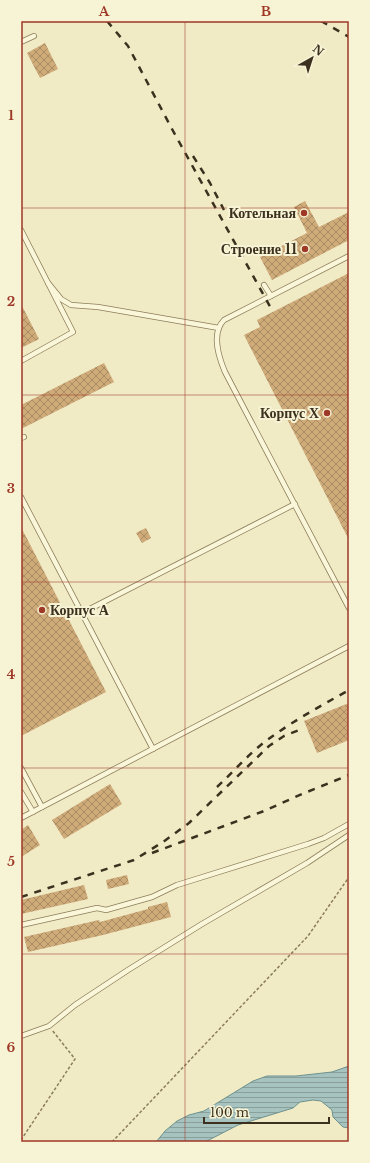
<svg xmlns="http://www.w3.org/2000/svg" width="370" height="1163" font-family="'Libre Baskerville',serif">
  <style>
    .water { fill: url(#water-rules); stroke: #6d928f }
    .building { fill: url(#building-cross-hatch) }
    .lines { fill: none; stroke-linecap: round; stroke-linejoin: round }
    .lane-casing { stroke: #8c7d5a; stroke-width: 6 }
    .path { stroke: #8c7d5a; stroke-width: 1.5; stroke-dasharray: 3 2; stroke-linecap: butt }
    .lane { stroke: #faf6d9; stroke-width: 4.5 }
    .rail { stroke: #3c311f; stroke-width: 2.5; stroke-dasharray: 7 7; stroke-linecap: butt }
    .grid { fill: none; stroke: #9e3928; stroke-width: 1; stroke-opacity: 0.55 }
    .poi-dot { fill: #9e3928; stroke: #f7f3d5; stroke-width: 1.5 }
    .labels { text-anchor: middle; dominant-baseline: central; stroke-width: 4; stroke-linejoin: round; paint-order: stroke }
    .poi-label { font-size: 14px; font-weight: bold; fill: #3c311f; stroke: #f7f3d5; text-anchor: end }
    .neatline { fill: none; stroke: #9e3928; stroke-width: 1.5 }
    .grid-label { font-size: 13px; text-anchor: middle; font-weight: bold; fill: #9e3928 }
  </style>
  <defs>
    <pattern id="water-rules" width="6" height="5" patternUnits="userSpaceOnUse"><rect width="6" height="5" fill="#a7c3bf"/><path d="M0 2.5h6" fill="none" stroke="#899f9b"/></pattern>
    <pattern id="building-cross-hatch" width="8" height="8" patternUnits="userSpaceOnUse"><rect width="8" height="8" fill="#d0ab7a"/><path d="M0 0l8 8M0 8l8-8" fill="none" stroke="#aa8c63"/></pattern>
  </defs>
  <rect width="100%" height="100%" fill="#f0eac5"/>
  <!-- water -->
  <path class="water" d="M 349,1066 L 349,1128 L 343,1127 L 333,1117 L 332,1110 L 321,1101 L 313,1100 L 300,1102 L 293,1108 L 238,1125 L 205,1142 L 156,1142 L 165,1131 L 177,1121 L 189,1115 L 204,1111 L 253,1081 L 267,1076 L 296,1076 L 332,1072 Z"/>
  <!-- building -->
  <g class="building">
    <path d="M 45,43 L 58,69 L 40,78 L 27,53 Z"/>
    <path d="M 305,201 L 319,227 L 349,212 L 349,240 L 272,280 L 260,257 L 307,233 L 294,207 Z"/>
    <path d="M 349,273 L 349,540 L 244,335 L 260,327 L 257,320 Z"/>
    <path d="M 21,304 L 39,339 L 21,348 Z"/>
    <path d="M 104,363 L 114,382 L 21,429 L 21,405 Z"/>
    <path d="M 21,527 L 106,692 L 21,736 Z"/>
    <path d="M 146,528 L 151,538 L 142,543 L 136,533 Z"/>
    <path d="M 349,703 L 349,740 L 317,753 L 304,721 Z"/>
    <path d="M 110,784 L 122,804 L 64,839 L 52,820 Z"/>
    <path d="M 28,825 L 40,845 L 21,857 L 21,830 Z"/>
    <path d="M 127,875 L 129,884 L 108,889 L 106,880 Z"/>
    <path d="M 84,885 L 88,899 L 21,914 L 21,900 Z"/>
    <path d="M 167,902 L 171,917 L 103,935 L 28,952 L 24,937 L 99,920 L 100,922 L 148,909 L 148,907 Z"/>
  </g>
  <g class="lines">
    <!-- lane casing -->
    <g class="lane-casing">
      <g id="lane">
        <path d="M 21,42 L 34,36"/>
        <path d="M 21,230 L 73,332 L 21,361"/>
        <path d="M 349,256 L 224,320 C 211,333 219,358 225,372 L 349,608"/>
        <path d="M 48,283 L 61,299 L 71,305 L 98,307 L 219,328"/>
        <path d="M 264,285 L 271,296"/>
        <path d="M 21,438 L 24,437"/>
        <path d="M 21,497 L 153,749"/>
        <path d="M 82,613 L 295,504"/>
        <path d="M 21,768 L 42,807"/>
        <path d="M 21,792 L 33,812"/>
        <path d="M 21,818 L 349,646"/>
        <path d="M 21,925 L 97,908 L 106,910 L 152,897 L 177,885 L 308,844 L 324,838 L 349,824"/>
        <path d="M 21,1036 L 49,1026 L 75,1005 L 128,970 L 202,924 L 307,863 L 349,835"/>
      </g>
    </g>
    <!-- path -->
    <g class="path">
      <path d="M 21,1140 L 75,1059 L 52,1030"/>
      <path d="M 112,1142 L 308,936 L 349,877"/>
    </g>
    <!-- lane -->
    <use href="#lane" class="lane"/>
    <!-- rail -->
    <g class="rail">
      <path d="M 107,21 L 128,46 L 172,129 L 273,312"/>
      <path d="M 321,21 L 349,37"/>
      <path d="M 193,156 L 210,183 L 224,210"/>
      <path d="M 217,787 C 232,773 246,757 262,744 C 289,723 319,707 349,690"/>
      <path d="M 152,853 L 264,811 L 302,794 L 349,775"/>
      <path d="M 21,897 L 134,860 L 163,842 L 189,823 L 269,746 L 284,736 L 304,728"/>
    </g>
  </g>
  <!-- grid -->
  <path class="grid" d="M 185,21 L 185,1142M 21,208 L 349,208M 21,395 L 349,395M 21,582 L 349,582M 21,768 L 349,768M 21,954 L 349,954"/>
  <!-- markers -->
  <g class="poi-dot">
    <circle cx="304" cy="213" r="4"/>
    <circle cx="305" cy="249" r="4"/>
    <circle cx="327" cy="413" r="4"/>
    <circle cx="42" cy="610" r="4"/>
  </g>
  <g class="labels">
    <!-- poi labels -->
    <g class="poi-label">
      <text x="296" y="213">Котельная</text>
      <text x="297" y="249">Строение 11</text>
      <text x="319" y="413">Корпус Х</text>
      <text x="50" y="610" text-anchor="start">Корпус А</text>
    </g>
  </g>
  <!-- border -->
  <rect width="370" height="1163" fill="none" stroke="#f7f3d5" stroke-width="44"/>
  <!-- north arrow -->
  <g transform="translate(312 58) rotate(39)" stroke="#f7f3d5" stroke-width="3" paint-order="stroke">
  <path d="M0-3L7 15L0 10L-7 15Z" fill="#3c311f"/>
  <text y="-6" font-size="11" font-weight="bold" text-anchor="middle" fill="#3c311f">N</text>
  </g>
  <!-- scale -->
  <path d="M204 1117v6h125v-6" fill="none" stroke="#3c311f" stroke-width="2"/>
  <text x="210" y="1117" font-size="12" fill="#3c311f" stroke="#f7f3d5" stroke-width="3" paint-order="stroke">100 m</text>
  <rect x="22" y="22" width="326" height="1119" class="neatline"/>
  <g class="grid-label">
    <text x="104" y="16">A</text>
    <text x="266" y="16">B</text>
    <text x="11" y="120">1</text>
    <text x="11" y="306">2</text>
    <text x="11" y="493">3</text>
    <text x="11" y="679">4</text>
    <text x="11" y="866">5</text>
    <text x="11" y="1052">6</text>
  </g>
</svg>
